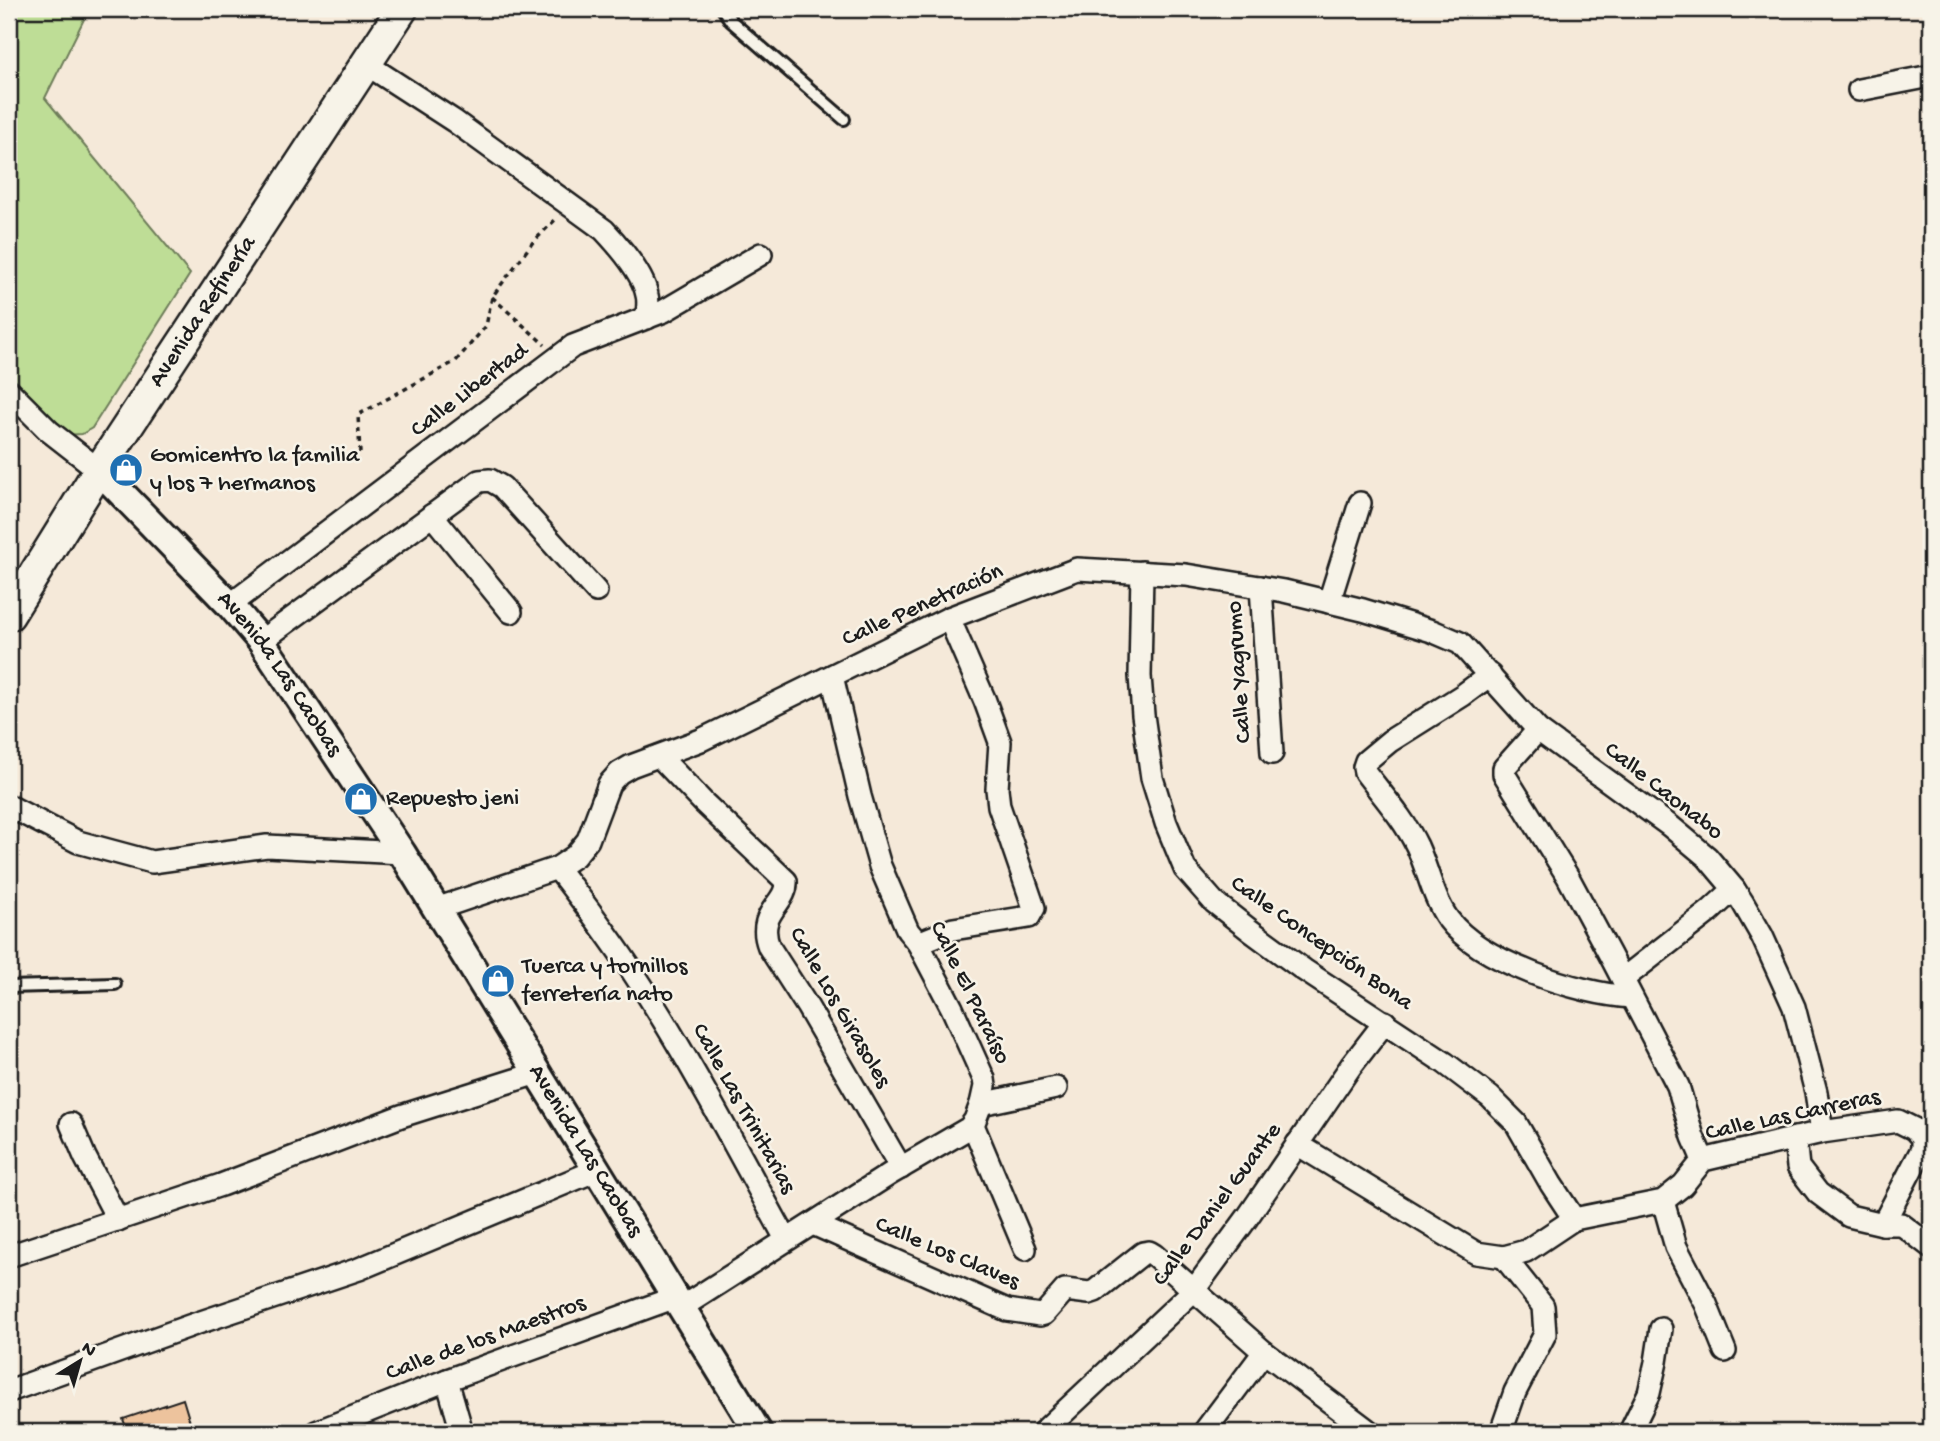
<svg xmlns="http://www.w3.org/2000/svg" width="1940" height="1441" font-family="'Gochi Hand',sans-serif">
  <style>
    .green { fill: #bedd96; stroke: #6d7c59; stroke-width: 2 }
    .building { fill: #edc39d; stroke: #1c1c1c; stroke-width: 2 }
    .lines { fill: none; stroke-linecap: round; stroke-linejoin: round }
    .service-casing { stroke: #1c1c1c; stroke-width: 16 }
    .minor-casing { stroke: #1c1c1c; stroke-width: 26 }
    .tertiary-casing { stroke: #1c1c1c; stroke-width: 32 }
    .secondary-casing { stroke: #1c1c1c; stroke-width: 35 }
    .path { stroke: #1c1c1c; stroke-width: 3.5; stroke-dasharray: 5 5; stroke-linecap: butt }
    .service { stroke: #f7f3e8; stroke-width: 10 }
    .minor { stroke: #f7f3e8; stroke-width: 21 }
    .tertiary { stroke: #f7f3e8; stroke-width: 26 }
    .secondary { stroke: #f7f3e8; stroke-width: 30 }
    .labels { text-anchor: middle; dominant-baseline: central; stroke-width: 5; stroke-linejoin: round; paint-order: stroke }
    .street-label { font-size: 24px; fill: #1c1c1c; stroke: #f7f3e8 }
    .poi-label { font-size: 24px; fill: #1c1c1c; stroke: #f7f3e8; text-anchor: start }
  </style>
  <rect width="100%" height="100%" fill="#f5e9d9"/>
  <filter id="ink" filterUnits="userSpaceOnUse"><feTurbulence type="fractalNoise" baseFrequency=".0143" numOctaves="2"/><feDisplacementMap in="SourceGraphic" scale="14" xChannelSelector="R" yChannelSelector="G"/><feConvolveMatrix kernelMatrix="1 2 1 2 8 2 1 2 1" color-interpolation-filters="sRGB"/></filter>
  <g filter="url(#ink)">
    <!-- green -->
    <path class="green" d="M 9,9 L 89,9 L 45,98 L 190,274 L 92,428 L 82,434 L 64,435 L 9,391 Z"/>
    <!-- building -->
    <path class="building" d="M 183,1399 L 190,1422 L 174,1427 L 175,1429 L 166,1432 L 128,1432 L 123,1419 Z"/>
    <g class="lines">
      <!-- service casing -->
      <g class="service-casing">
        <g id="service">
          <path d="M 723,9 L 731,21 L 844,119"/>
          <path d="M 9,987 L 115,984"/>
        </g>
      </g>
      <!-- minor casing -->
      <g class="minor-casing">
        <g id="minor">
          <path d="M 366,64 L 454,121 L 604,230 C 619,246 643,273 647,295 C 649,302 647,311 647,318"/>
          <path d="M 1859,90 L 1931,76"/>
          <path d="M 9,391 L 49,431 L 99,470"/>
          <path d="M 432,515 L 511,612"/>
          <path d="M 1142,572 L 1140,676 L 1143,715 L 1152,778 L 1166,823 L 1185,869 L 1214,902 L 1251,931 L 1304,970 L 1445,1063 L 1490,1097 L 1516,1123 L 1551,1184 L 1574,1219"/>
          <path d="M 1261,587 L 1272,753"/>
          <path d="M 1329,602 L 1360,503"/>
          <path d="M 230,605 L 573,346 L 664,311 L 761,254"/>
          <path d="M 261,641 L 479,481 L 490,480 L 502,487 L 596,591"/>
          <path d="M 1490,675 L 1463,695 L 1390,741 L 1366,761 L 1364,767 L 1365,772 C 1383,796 1404,819 1417,846 C 1428,870 1433,898 1448,919 C 1480,962 1579,994 1631,997"/>
          <path d="M 1538,730 L 1504,768 L 1504,774 L 1568,877 L 1610,955 L 1678,1086 L 1693,1137 L 1703,1160"/>
          <path d="M 659,756 L 703,802 L 786,881 C 788,904 755,912 769,947 L 807,1006 L 901,1168"/>
          <path d="M 9,806 L 78,842 L 152,862 L 267,846 L 402,853"/>
          <path d="M 557,868 C 585,904 613,941 638,980 C 692,1063 738,1152 786,1239"/>
          <path d="M 436,909 L 557,868 L 575,856 L 588,840 L 609,784 L 619,773 L 631,766 L 701,740 L 949,618 L 1077,569 L 1186,575 L 1284,591 L 1363,610 L 1432,631 L 1460,643 L 1538,730 L 1670,826 L 1707,857 L 1734,889 L 1743,903 L 1762,936 L 1794,1007 L 1816,1092 L 1822,1132"/>
          <path d="M 918,943 L 953,929 L 1029,917 L 1034,908 L 999,806 L 997,789 L 1000,742 L 985,701 L 949,618"/>
          <path d="M 1623,979 L 1710,911 L 1734,889"/>
          <path d="M 981,1104 L 1056,1088"/>
          <path d="M 71,1124 L 85,1157 L 118,1220"/>
          <path d="M 973,1125 L 1025,1249"/>
          <path d="M 1795,1138 L 1798,1167 L 1818,1193 L 1849,1216 L 1883,1224 L 1901,1224 L 1931,1247"/>
          <path d="M 1297,1144 L 1476,1253 L 1504,1257 L 1526,1251 L 1574,1219 L 1663,1201 L 1683,1185 L 1703,1160 L 1822,1132 L 1898,1121 L 1914,1129 L 1922,1138 L 1922,1149 L 1883,1224"/>
          <path d="M 1663,1201 L 1676,1247 L 1706,1304 L 1725,1351"/>
          <path d="M 813,1224 L 1007,1310 L 1040,1315 L 1044,1314 L 1065,1290 L 1089,1293 L 1095,1291 L 1143,1253 L 1149,1252 L 1154,1255 L 1264,1352 L 1370,1432"/>
          <path d="M 9,1256 L 221,1185 L 401,1116 L 537,1073"/>
          <path d="M 682,1307 L 890,1174 L 969,1128 L 975,1120 L 981,1104 L 985,1086 L 984,1079 L 952,1008 L 918,943 L 908,931 L 880,866 L 860,796 L 832,676"/>
          <path d="M 447,1380 L 462,1432"/>
          <path d="M 9,1391 L 195,1324 L 359,1269 L 597,1170"/>
          <path d="M 316,1432 L 447,1380 L 676,1297"/>
          <path d="M 1043,1432 L 1194,1290 L 1247,1218 L 1351,1066 L 1385,1022"/>
          <path d="M 1204,1432 L 1264,1352"/>
          <path d="M 1501,1432 L 1515,1392 L 1545,1334 L 1543,1306 L 1504,1257"/>
          <path d="M 1630,1432 L 1649,1393 L 1656,1362 L 1661,1329"/>
        </g>
      </g>
      <!-- tertiary casing -->
      <g class="tertiary-casing">
        <g id="tertiary">
          <path id="s1" d="M 99,470 L 230,605 L 261,641 L 402,853 L 758,1432"/>
        </g>
      </g>
      <!-- secondary casing -->
      <g class="secondary-casing">
        <g id="secondary">
          <path id="s2" d="M 9,615 L 99,470 L 402,9"/>
        </g>
      </g>
      <!-- path -->
      <g class="path">
        <path d="M 492,297 L 545,345"/>
        <path d="M 360,453 L 358,415 L 456,361 L 486,326 L 492,297 L 533,242 L 556,219"/>
      </g>
      <!-- service -->
      <use href="#service" class="service"/>
      <!-- minor -->
      <use href="#minor" class="minor"/>
      <!-- tertiary -->
      <use href="#tertiary" class="tertiary"/>
      <!-- secondary -->
      <use href="#secondary" class="secondary"/>
    </g>
  </g>
  <!-- icons -->
  <defs>
    <g id="shop-disc" transform="scale(1.75)"><circle r="9.5" fill="#1f6fb2" stroke="#f7f3e8"/><path d="M-5-2.5h2.3a2.7 3.5 0 0 1 5.4 0H5L5.5 6h-11ZM-1.5-2.5h3a1.5 2.3 0 0 0-3 0Z" fill="#fff"/></g>
  </defs>
  <g fill-rule="evenodd">
    <use href="#shop-disc" x="126" y="470"/>
    <use href="#shop-disc" x="361" y="799"/>
    <use href="#shop-disc" x="498" y="981"/>
  </g>
  <g class="labels">
    <!-- street labels -->
    <g class="street-label">
      <text stroke="none"><textPath href="#s2" startOffset="360">Avenida Refinería</textPath></text>
      <text transform="translate(470 391) rotate(-37)">Calle Libertad</text>
      <text transform="translate(923 606) rotate(-24)">Calle Penetración</text>
      <text transform="translate(1240 672) rotate(-94)">Calle Yagrumo</text>
      <text stroke="none"><textPath href="#s1" startOffset="273">Avenida Las Caobas</textPath></text>
      <text transform="translate(1663 792) rotate(38)">Calle Caonabo</text>
      <text transform="translate(1321 944) rotate(35)">Calle Concepción Bona</text>
      <text transform="translate(969 993) rotate(64)">Calle El Paraíso</text>
      <text transform="translate(839 1008) rotate(60)">Calle Los Girasoles</text>
      <text transform="translate(743 1109) rotate(61)">Calle Las Trinitarias</text>
      <text transform="translate(1793 1116) rotate(-12)">Calle Las Carreras</text>
      <text stroke="none"><textPath href="#s1" startOffset="840">Avenida Las Caobas</textPath></text>
      <text transform="translate(1218 1205) rotate(-53)">Calle Daniel Guante</text>
      <text transform="translate(947 1254) rotate(23)">Calle Los Claves</text>
      <text transform="translate(486 1339) rotate(-20)">Calle de los Maestros</text>
    </g>
    <!-- poi labels -->
    <g class="poi-label">
      <text x="150" y="456">Gomicentro la familia<tspan x="150" dy="28">y los 7 hermanos</tspan></text>
      <text x="386" y="799">Repuesto jeni</text>
      <text x="522" y="967">Tuerca y tornillos<tspan x="522" dy="28">ferretería nato</tspan></text>
    </g>
  </g>
  <!-- margin -->
  <rect width="1940" height="1441" fill="none" stroke="#f7f3e8" stroke-width="35"/>
  <rect x="18" y="18" width="1905" height="1406" fill="none" stroke="#1c1c1c" stroke-width="2.5" filter="url(#ink)"/>
  <!-- north arrow -->
  <g transform="translate(80 1361) rotate(37)" stroke="#f7f3e8" stroke-width="5" paint-order="stroke">
  <path d="M0-5L12 26L0 18L-12 26Z" fill="#1c1c1c"/>
  <text y="-10" font-size="19" font-weight="bold" text-anchor="middle" fill="#1c1c1c">N</text>
  </g>
</svg>
